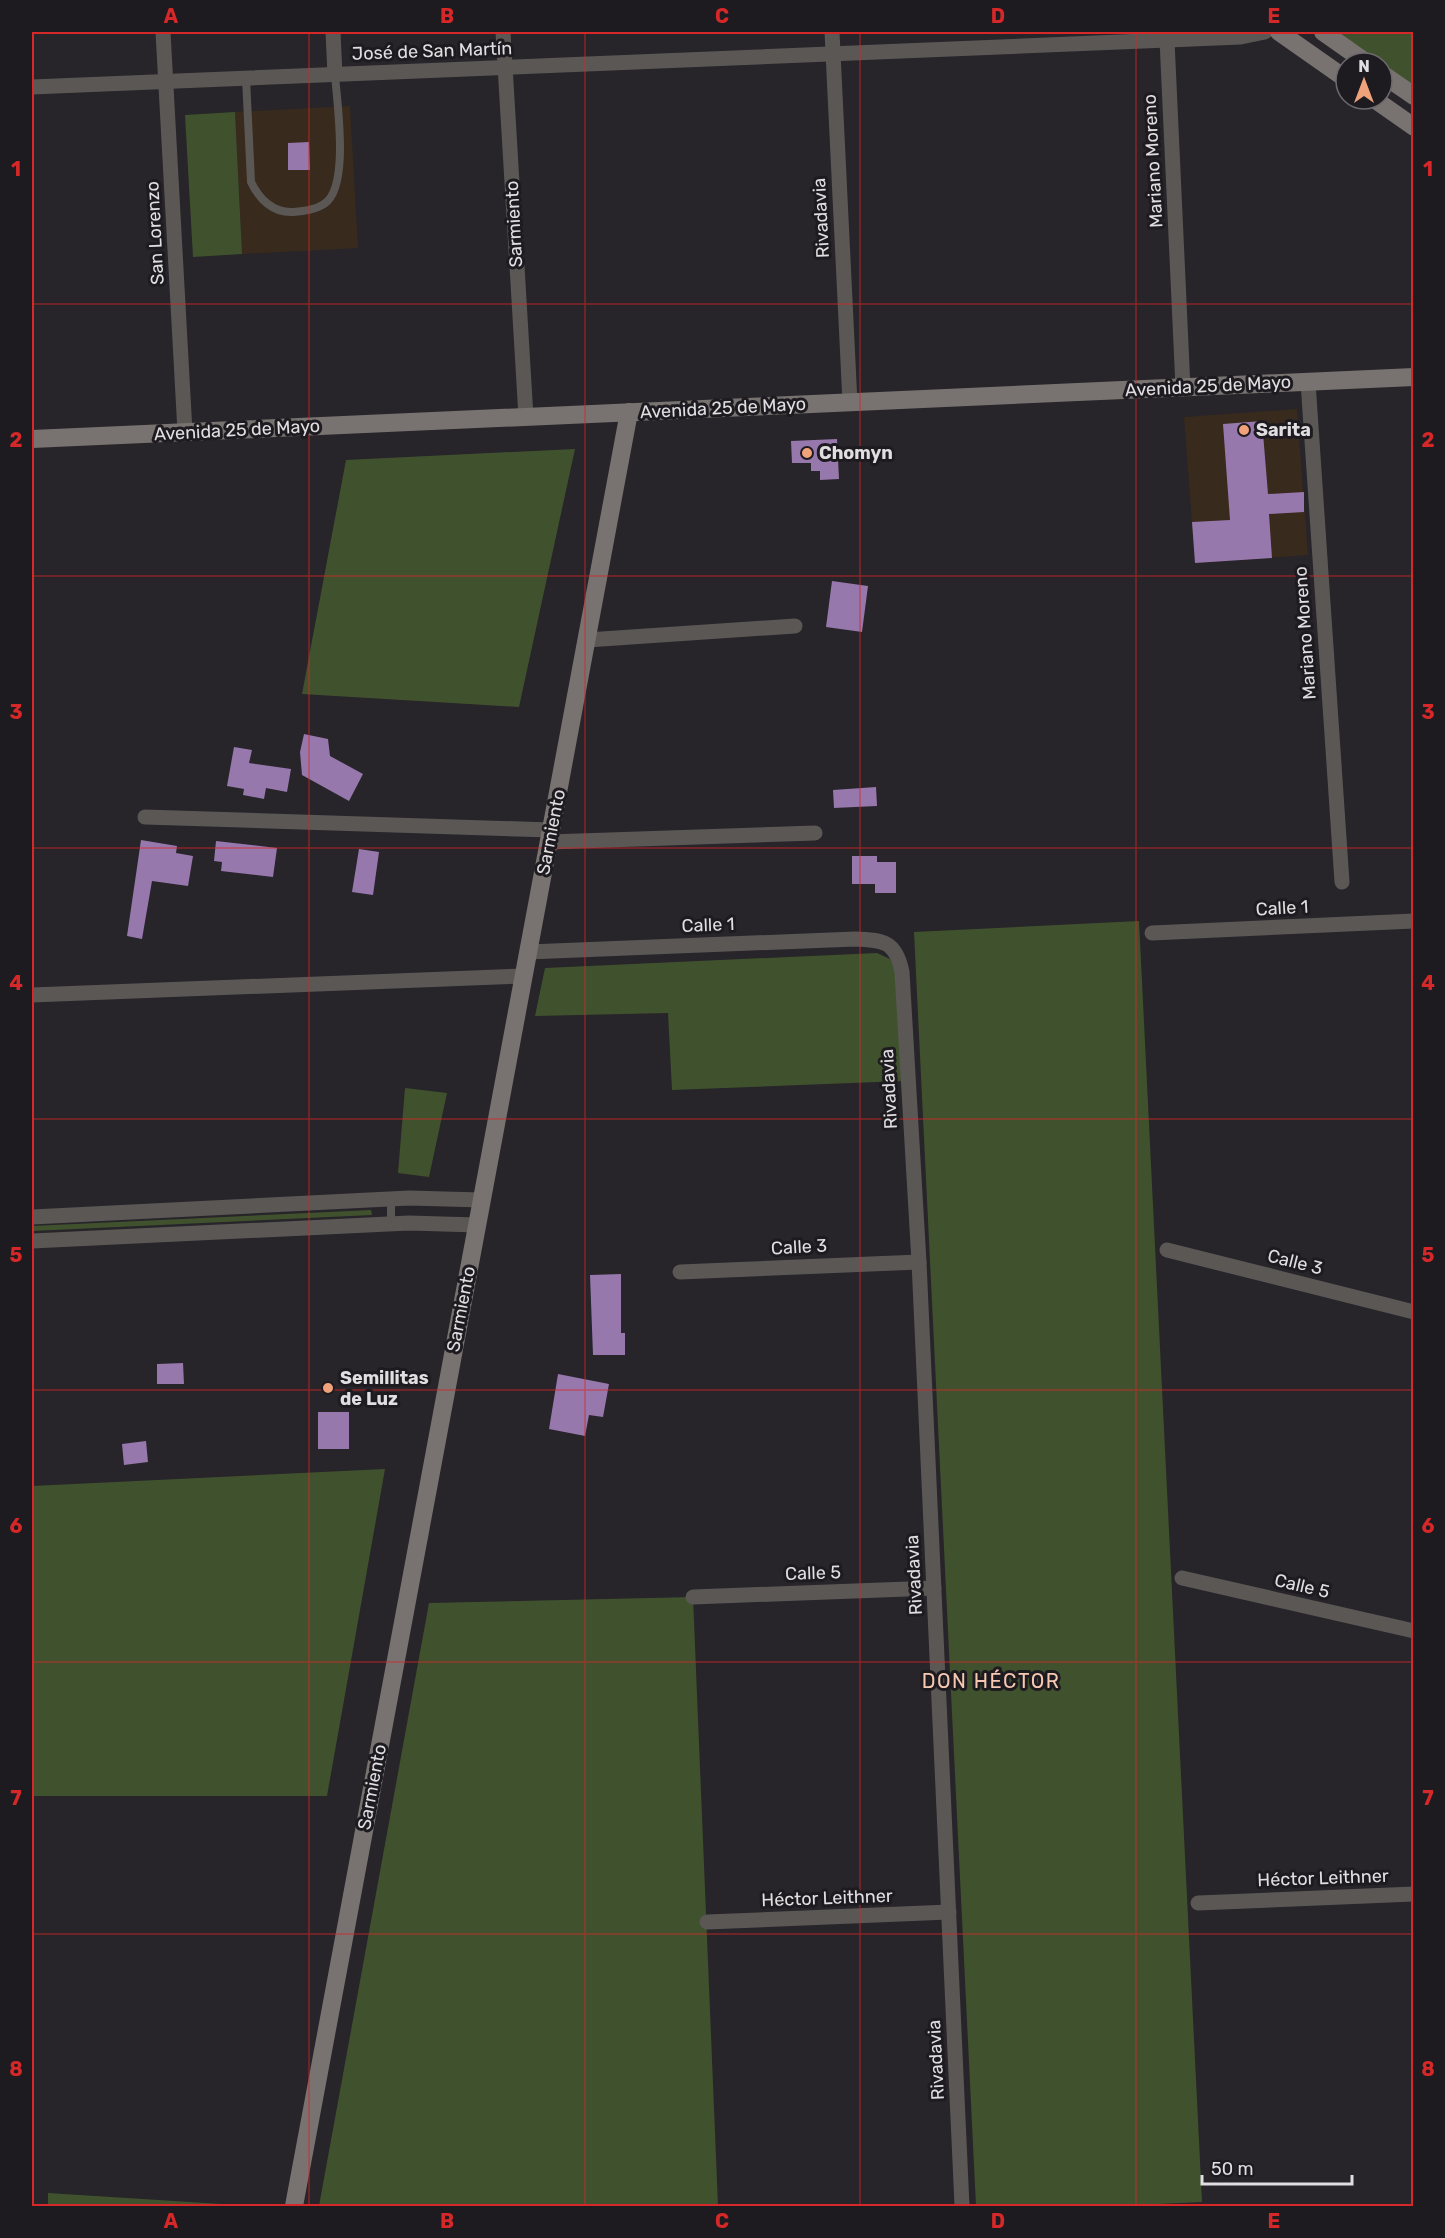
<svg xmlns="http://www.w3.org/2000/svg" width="1445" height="2238" font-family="Rubik,sans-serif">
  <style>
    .industrial { fill: #382a1d }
    .green { fill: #40522d }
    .building { fill: #9778ac }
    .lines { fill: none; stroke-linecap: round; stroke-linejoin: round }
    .lane { stroke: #5a5755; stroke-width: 8 }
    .street { stroke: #5a5755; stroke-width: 15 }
    .secondary { stroke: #787370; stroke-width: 18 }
    .grid { fill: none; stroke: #d62828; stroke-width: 1.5; stroke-opacity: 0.55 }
    .poi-dot { fill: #f0a27a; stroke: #1e1b20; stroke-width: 2 }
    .labels { text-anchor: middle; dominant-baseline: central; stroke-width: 6; stroke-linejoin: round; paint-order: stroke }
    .street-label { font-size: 18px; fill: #e0dee1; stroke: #1e1b20 }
    .poi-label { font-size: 18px; font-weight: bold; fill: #e0dee1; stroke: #1e1b20; text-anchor: start }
    .neighbourhood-label { font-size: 20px; letter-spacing: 1.5px; fill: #f6c8b2; stroke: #1e1b20 }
    .neatline { fill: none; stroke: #d62828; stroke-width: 2 }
    .grid-label { font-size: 20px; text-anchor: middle; font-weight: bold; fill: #d62828 }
  </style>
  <rect width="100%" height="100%" fill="#27242a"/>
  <!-- industrial -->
  <g class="industrial">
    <path d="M 350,106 L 358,248 L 242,254 L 235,112 Z"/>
    <path d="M 1297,409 L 1308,555 L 1195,563 L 1184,417 Z"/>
  </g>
  <!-- green -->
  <g class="green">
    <path d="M 1323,32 L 1413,32 L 1413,96 L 1382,74 L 1382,63 L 1367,63 Z"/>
    <path d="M 235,112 L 242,254 L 193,257 L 185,115 Z"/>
    <path d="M 575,449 L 519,707 L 302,694 L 346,460 Z"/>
    <path d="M 1139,921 L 1202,2202 L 1115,2206 L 976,2206 L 914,932 Z"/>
    <path d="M 877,953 L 890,959 L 898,973 L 903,1081 L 672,1090 L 668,1013 L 535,1016 L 545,968 Z"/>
    <path d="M 405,1088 L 447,1093 L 429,1177 L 398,1173 Z"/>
    <path d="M 371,1210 L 372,1215 L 32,1231 L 32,1226 Z"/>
    <path d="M 385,1469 L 327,1796 L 32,1796 L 32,1486 Z"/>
    <path d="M 693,1597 L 718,2206 L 319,2206 L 429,1603 Z"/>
    <path d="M 48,2193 L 253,2206 L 48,2206 Z"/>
  </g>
  <!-- building -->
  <g class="building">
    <path d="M 309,142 L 310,170 L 288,170 L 288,143 Z"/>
    <path d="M 1262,421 L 1268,494 L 1304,492 L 1304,512 L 1269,514 L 1272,558 L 1195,563 L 1192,522 L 1230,520 L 1223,424 Z"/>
    <path d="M 837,439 L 839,479 L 820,480 L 820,471 L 811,471 L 811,463 L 792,463 L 791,441 Z"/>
    <path d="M 832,581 L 868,586 L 862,632 L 826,627 Z"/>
    <path d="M 304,734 L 328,739 L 330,756 L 363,774 L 349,801 L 302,775 L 300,752 Z"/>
    <path d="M 234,747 L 252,750 L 249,763 L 291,769 L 287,792 L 266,788 L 264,799 L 243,795 L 244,789 L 227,786 Z"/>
    <path d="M 876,787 L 877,806 L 834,808 L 833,790 Z"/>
    <path d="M 141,840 L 177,846 L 176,853 L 193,856 L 188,886 L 152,881 L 142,939 L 127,936 Z"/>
    <path d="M 216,841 L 277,848 L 273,877 L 221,871 L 222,862 L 214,861 Z"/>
    <path d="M 359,849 L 379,852 L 373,895 L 352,892 Z"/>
    <path d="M 852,856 L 877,856 L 877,862 L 896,862 L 896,893 L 875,893 L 875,884 L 852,884 Z"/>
    <path d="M 621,1274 L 621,1333 L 625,1333 L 625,1355 L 593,1355 L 590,1275 Z"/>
    <path d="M 183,1363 L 184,1384 L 157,1384 L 157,1364 Z"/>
    <path d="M 558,1374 L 609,1384 L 603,1417 L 589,1415 L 585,1436 L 549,1429 Z"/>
    <rect x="318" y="1412" width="31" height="37"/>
    <path d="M 146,1441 L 148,1462 L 124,1465 L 122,1444 Z"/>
  </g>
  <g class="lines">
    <!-- lane -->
    <g class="lane">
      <path d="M 246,78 L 251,182 C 259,199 273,213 293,212 C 304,211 315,210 324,204 C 350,188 337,103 335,75"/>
      <path d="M 391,1199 L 391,1224"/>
    </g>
    <!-- street -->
    <g class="street">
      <path d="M 163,32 L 185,432"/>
      <path d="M 333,32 L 335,75"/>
      <path d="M 503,32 L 526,417"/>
      <path d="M 832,32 L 850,403"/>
      <path d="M 1167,40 L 1183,388"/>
      <path d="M 32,87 L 1241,37 L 1265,32"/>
      <path d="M 1308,382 L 1342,882"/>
      <path d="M 587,640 L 795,626"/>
      <path d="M 145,817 L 551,830"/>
      <path d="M 549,842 L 815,833"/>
      <path d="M 1152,933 L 1414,921"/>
      <path d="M 528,952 L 855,939 C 883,940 896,941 902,972 L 919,1262 L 962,2206"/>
      <path d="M 32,995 L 524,976"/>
      <path d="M 32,1217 L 409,1198 L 482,1200"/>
      <path d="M 32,1241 L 409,1223 L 477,1225"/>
      <path d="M 1167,1250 L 1414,1312"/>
      <path d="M 680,1272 L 919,1262"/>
      <path d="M 1182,1578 L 1414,1631"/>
      <path d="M 693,1597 L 934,1588"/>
      <path d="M 1198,1903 L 1414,1894"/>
      <path d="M 707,1922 L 949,1912"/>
    </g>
    <!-- secondary -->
    <g class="secondary">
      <path d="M 1279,32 L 1346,79"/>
      <path d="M 1323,32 L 1367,63"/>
      <path d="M 1382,74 L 1414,96"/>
      <path d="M 1374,99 L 1414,127"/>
      <path d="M 32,439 L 1414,377"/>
      <path d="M 294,2206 L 629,412"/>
    </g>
  </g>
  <!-- grid -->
  <path class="grid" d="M 309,32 L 309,2206M 585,32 L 585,2206M 860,32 L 860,2206M 1136,32 L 1136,2206M 32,304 L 1414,304M 32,576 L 1414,576M 32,848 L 1414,848M 32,1119 L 1414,1119M 32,1390 L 1414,1390M 32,1662 L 1414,1662M 32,1934 L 1414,1934"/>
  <!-- markers -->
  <g class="poi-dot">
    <circle cx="1244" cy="430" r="6"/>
    <circle cx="807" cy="453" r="6"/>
    <circle cx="328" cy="1388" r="6"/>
  </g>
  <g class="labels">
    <!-- street labels -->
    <g class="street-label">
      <text transform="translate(432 51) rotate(-2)">José de San Martín</text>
      <text transform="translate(1153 161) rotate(-93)">Mariano Moreno</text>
      <text transform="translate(821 218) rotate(-93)">Rivadavia</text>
      <text transform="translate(514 224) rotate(-93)">Sarmiento</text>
      <text transform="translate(155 233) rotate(-93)">San Lorenzo</text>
      <text transform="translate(1208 386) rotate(-3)">Avenida 25 de Mayo</text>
      <text transform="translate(723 408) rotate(-3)">Avenida 25 de Mayo</text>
      <text transform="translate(237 430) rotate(-3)">Avenida 25 de Mayo</text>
      <text transform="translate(1305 633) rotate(-94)">Mariano Moreno</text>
      <text transform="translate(551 832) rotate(-79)">Sarmiento</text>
      <text transform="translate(1282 908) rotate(-3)">Calle 1</text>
      <text transform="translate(708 925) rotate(-2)">Calle 1</text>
      <text transform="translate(889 1089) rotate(-93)">Rivadavia</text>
      <text transform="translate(799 1247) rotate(-3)">Calle 3</text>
      <text transform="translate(1295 1262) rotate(14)">Calle 3</text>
      <text transform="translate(461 1309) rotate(-79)">Sarmiento</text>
      <text transform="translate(813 1573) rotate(-2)">Calle 5</text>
      <text transform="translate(914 1575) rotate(-93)">Rivadavia</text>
      <text transform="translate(1302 1586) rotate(13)">Calle 5</text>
      <text transform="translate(372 1787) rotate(-79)">Sarmiento</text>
      <text transform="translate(1323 1878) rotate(-2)">Héctor Leithner</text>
      <text transform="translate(827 1898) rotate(-2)">Héctor Leithner</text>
      <text transform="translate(936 2060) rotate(-93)">Rivadavia</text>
    </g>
    <!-- poi labels -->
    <g class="poi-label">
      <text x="1256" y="430">Sarita</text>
      <text x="819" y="453">Chomyn</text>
      <text x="340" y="1378">Semillitas<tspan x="340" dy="21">de Luz</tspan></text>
    </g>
    <!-- neighbourhood labels -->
    <g class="neighbourhood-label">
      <text x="991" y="1681">DON HÉCTOR</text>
    </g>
  </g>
  <!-- border -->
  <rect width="1445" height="2238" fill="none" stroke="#1e1b20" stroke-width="66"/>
  <!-- north arrow -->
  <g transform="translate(1364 81)"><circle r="28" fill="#1e1b20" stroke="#6c696d" stroke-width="1.5"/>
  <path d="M0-4.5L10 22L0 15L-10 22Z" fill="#f0a27a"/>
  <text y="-9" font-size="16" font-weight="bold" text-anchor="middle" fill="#e0dee1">N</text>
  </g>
  <!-- scale -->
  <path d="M1202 2175v9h150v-9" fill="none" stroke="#e0dee1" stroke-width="3"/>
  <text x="1211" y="2175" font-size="18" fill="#e0dee1" stroke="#1e1b20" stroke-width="4.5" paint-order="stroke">50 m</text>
  <rect x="33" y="33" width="1379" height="2172" class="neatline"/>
  <g class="grid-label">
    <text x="171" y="23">A</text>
    <text x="447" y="23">B</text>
    <text x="722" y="23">C</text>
    <text x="998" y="23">D</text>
    <text x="1274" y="23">E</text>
    <text x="16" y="176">1</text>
    <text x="1428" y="176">1</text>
    <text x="16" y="447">2</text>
    <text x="1428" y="447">2</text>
    <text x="16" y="719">3</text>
    <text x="1428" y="719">3</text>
    <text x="16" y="990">4</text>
    <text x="1428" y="990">4</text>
    <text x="16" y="1262">5</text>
    <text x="1428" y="1262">5</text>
    <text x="16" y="1533">6</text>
    <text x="1428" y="1533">6</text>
    <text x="16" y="1805">7</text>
    <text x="1428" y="1805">7</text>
    <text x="16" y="2076">8</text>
    <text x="1428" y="2076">8</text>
    <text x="171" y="2228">A</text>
    <text x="447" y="2228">B</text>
    <text x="722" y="2228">C</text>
    <text x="998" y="2228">D</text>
    <text x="1274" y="2228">E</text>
  </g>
</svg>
